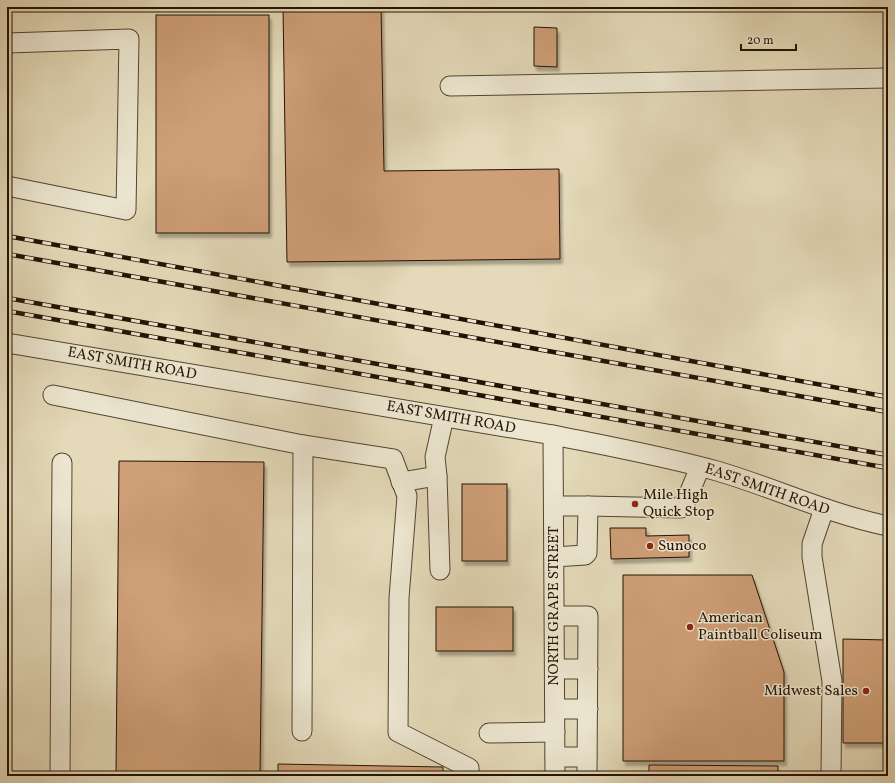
<svg xmlns="http://www.w3.org/2000/svg" width="895" height="783" font-family="Vollkorn,serif">
  <style>
    .building { fill: #cf9f78; stroke: #231202; filter: url(#shadow) }
    .lines { fill: none; stroke-linecap: round; stroke-linejoin: round }
    .minor-casing { stroke: #534430; stroke-width: 21 }
    .minor { stroke: #ede7d2; stroke-width: 19 }
    .rail-casing { stroke: #231202; stroke-width: 4.5 }
    .rail { stroke: #ede7d2; stroke-width: 3; stroke-dasharray: 9; stroke-linecap: butt }
    .poi-dot { fill: #8f2418; stroke: #ede7d2; stroke-width: 1.5 }
    .labels { text-anchor: middle; dominant-baseline: central; stroke-width: 3; stroke-linejoin: round; paint-order: stroke }
    .street-label { font-size: 15px; fill: #231202; stroke: #ede7d2 }
    .poi-label { font-size: 15px; fill: #231202; stroke: #ede7d2; text-anchor: start }
  </style>
  <defs>
    <filter id="shadow"><feDropShadow dx="2.5" dy="4.5" stdDeviation="1" flood-color="#0004"/></filter>
  </defs>
  <rect width="100%" height="100%" fill="#e4dab9"/>
  <filter id="stains"><feTurbulence type="fractalNoise" baseFrequency=".005" numOctaves="4"/><feColorMatrix values="0 0 0 0 .2 0 0 0 0 .09 0 0 0 0 .02 0 0 0 .5 -.17"/></filter>
  <radialGradient id="worn" r=".72"><stop offset=".6" stop-color="#630" stop-opacity="0"/><stop offset="1" stop-color="#630" stop-opacity=".3"/></radialGradient>
  <!-- building -->
  <g class="building">
    <path d="M 283,7 L 381,7 L 384,171 L 559,169 L 560,259 L 287,262 Z"/>
    <rect x="156" y="15" width="113" height="218"/>
    <path d="M 534,27 L 557,28 L 557,67 L 534,66 Z"/>
    <path d="M 119,461 L 264,462 L 260,776 L 116,776 Z"/>
    <rect x="462" y="484" width="45" height="77"/>
    <path d="M 610,528 L 646,528 L 646,536 L 689,535 L 689,557 L 611,559 Z"/>
    <path d="M 623,575 L 752,575 L 784,672 L 784,761 L 623,761 Z"/>
    <rect x="436" y="607" width="77" height="44"/>
    <path d="M 843,639 L 888,640 L 888,743 L 843,743 Z"/>
    <path d="M 278,764 L 443,767 L 443,776 L 278,776 Z"/>
    <path d="M 649,765 L 778,766 L 778,776 L 649,776 Z"/>
  </g>
  <g class="lines">
    <!-- minor casing -->
    <g class="minor-casing">
      <g id="minor">
        <path d="M 7,43 L 129,39 L 126,210 L 7,186"/>
        <path d="M 450,86 L 888,78"/>
        <path d="M 7,343 L 553,435 C 608,446 663,456 717,471 C 775,488 829,514 888,526"/>
        <path d="M 53,395 L 303,445"/>
        <path d="M 553,435 L 555,776"/>
        <path d="M 437,476 L 440,570"/>
        <path d="M 401,482 L 437,476 L 435,457 L 444,417"/>
        <path d="M 554,506 L 588,506 L 587,553 L 585,555 L 554,557"/>
        <path d="M 588,506 L 681,508 L 684,506 L 700,467"/>
        <path d="M 824,509 L 812,544 L 812,557 L 832,681 L 831,776"/>
        <path d="M 555,616 L 588,616 L 587,776"/>
        <path d="M 555,669 L 588,669"/>
        <path d="M 555,709 L 588,709"/>
        <path d="M 302,731 L 303,445 L 393,459 L 407,496 L 399,598 L 398,732 L 469,768 L 469,776"/>
        <path d="M 489,733 L 555,732"/>
        <path d="M 555,757 L 587,757"/>
        <path d="M 60,776 L 62,463"/>
      </g>
    </g>
    <!-- minor -->
    <use href="#minor" class="minor"/>
    <!-- rail casing -->
    <g class="rail-casing">
      <g id="rail">
        <path d="M 7,236 L 888,397"/>
        <path d="M 7,254 L 888,412"/>
        <path d="M 7,298 L 888,455"/>
        <path d="M 7,311 L 888,468"/>
      </g>
    </g>
    <!-- rail -->
    <use href="#rail" class="rail"/>
  </g>
  <!-- markers -->
  <g class="poi-dot">
    <circle cx="635" cy="504" r="4"/>
    <circle cx="650" cy="546" r="4"/>
    <circle cx="690" cy="627" r="4"/>
    <circle cx="866" cy="691" r="4"/>
  </g>
  <g class="labels">
    <!-- street labels -->
    <g class="street-label">
      <text transform="translate(132 364) rotate(10)">EAST SMITH ROAD</text>
      <text transform="translate(451 418) rotate(10)">EAST SMITH ROAD</text>
      <text transform="translate(767 490) rotate(19)">EAST SMITH ROAD</text>
      <text transform="translate(554 606) rotate(-90)">NORTH GRAPE STREET</text>
    </g>
    <!-- poi labels -->
    <g class="poi-label">
      <text x="643" y="495">Mile High<tspan x="643" dy="17">Quick Stop</tspan></text>
      <text x="658" y="546">Sunoco</text>
      <text x="698" y="618">American<tspan x="698" dy="17">Paintball Coliseum</tspan></text>
      <text x="858" y="691" text-anchor="end">Midwest Sales</text>
    </g>
  </g>
  <!-- margin -->
  <rect width="895" height="783" fill="none" stroke="#e4dab9" stroke-width="24"/>
  <rect x="8" y="8" width="879" height="767" fill="none" stroke="#231202" stroke-width="2"/>
  <rect x="12" y="12" width="871" height="759" fill="none" stroke="#231202"/>
  <!-- scale -->
  <path d="M741 44v6h55v-6" fill="none" stroke="#231202" stroke-width="2"/>
  <text x="747" y="44" font-size="12" fill="#231202" stroke="#ede7d2" stroke-width="3" paint-order="stroke">20 m</text>
  <rect width="100%" height="100%" filter="url(#stains)"/>
  <rect width="100%" height="100%" fill="url(#worn)"/>
</svg>
